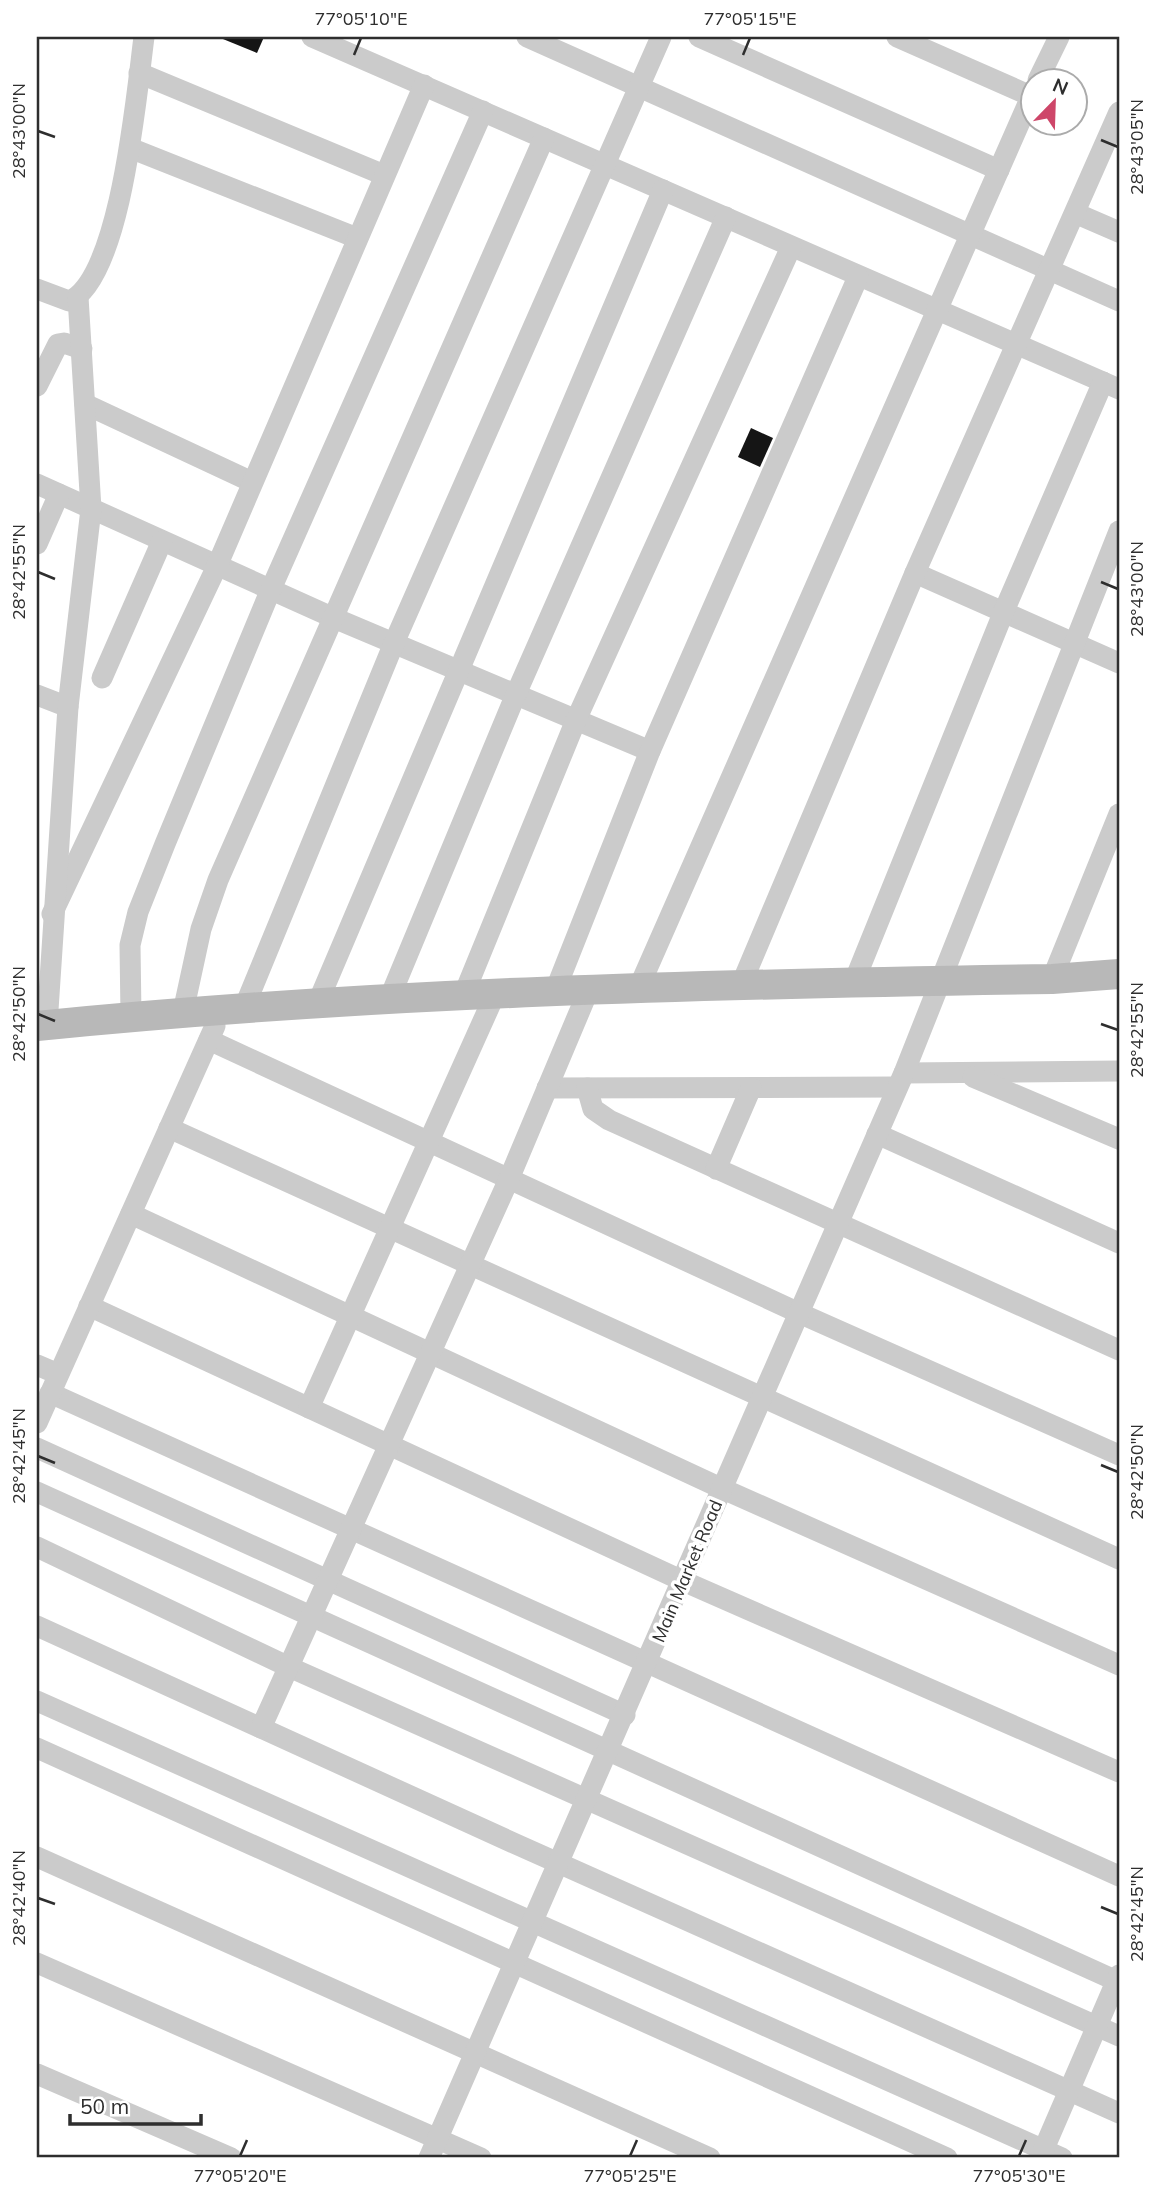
<svg xmlns="http://www.w3.org/2000/svg" width="1156" height="2195" font-family="Mulish,sans-serif">
  <style>
    .building { fill: #151515 }
    .lines { fill: none; stroke-linecap: round; stroke-linejoin: round }
    .street { stroke: #cbcbcb; stroke-width: 21 }
    .secondary { stroke: #b8b8b8; stroke-width: 30 }
    .ticks { fill: none; stroke: #2e2e2e; stroke-width: 2.5 }
    .labels { text-anchor: middle; dominant-baseline: central; stroke-width: 7; stroke-linejoin: round; paint-order: stroke }
    .street-label { font-size: 18px; fill: #2e2e2e; stroke: #fff }
    .neatline { fill: none; stroke: #2e2e2e; stroke-width: 2.5 }
    .ticks-label { font-size: 18px; text-anchor: middle; fill: #2e2e2e }
  </style>
  <rect width="100%" height="100%" fill="#fff"/>
  <!-- building -->
  <g class="building">
    <path d="M 218,37 L 264,37 L 257,53 Z"/>
    <path d="M 751,428 L 773,438 L 760,467 L 738,457 Z"/>
  </g>
  <g class="lines">
    <!-- street -->
    <g class="street">
      <path d="M 312,37 L 1119,389"/>
      <path d="M 527,37 L 1119,301"/>
      <path d="M 699,37 L 999,170"/>
      <path d="M 897,37 L 1031,96"/>
      <path d="M 139,73 L 384,175"/>
      <path d="M 1038,80 L 1059,37"/>
      <path d="M 130,148 L 357,238"/>
      <path d="M 1075,213 L 1119,232"/>
      <path d="M 37,289 L 69,301 C 121,280 137,89 144,37"/>
      <path d="M 37,386 L 58,344 L 64,343 L 82,349"/>
      <path d="M 85,404 L 252,482"/>
      <path d="M 37,484 L 334,618 L 650,751"/>
      <path d="M 37,544 L 59,494"/>
      <path d="M 915,573 L 1119,663"/>
      <path d="M 102,678 L 162,541"/>
      <path d="M 37,695 L 68,707"/>
      <path d="M 52,914 L 217,566 L 424,85"/>
      <path d="M 1052,979 L 1119,814"/>
      <path d="M 854,982 L 1004,611 L 1103,382"/>
      <path d="M 741,985 L 915,573 L 1119,112"/>
      <path d="M 639,987 L 1034,90"/>
      <path d="M 555,991 L 650,751 L 858,277"/>
      <path d="M 464,994 L 576,720 L 791,247"/>
      <path d="M 390,997 L 516,694 L 726,217"/>
      <path d="M 318,1002 L 663,190"/>
      <path d="M 244,1008 L 394,643 L 661,37"/>
      <path d="M 183,1012 L 201,929 L 218,880 L 544,138"/>
      <path d="M 131,1016 L 130,945 L 138,912 L 165,844 L 271,589 L 483,111"/>
      <path d="M 47,1025 L 68,707 L 91,509 L 78,297"/>
      <path d="M 209,1040 L 799,1313 L 1119,1455"/>
      <path d="M 904,1073 L 1119,1071"/>
      <path d="M 973,1077 L 1119,1139"/>
      <path d="M 547,1088 L 897,1087"/>
      <path d="M 587,1088 L 593,1109 L 609,1120 L 1119,1350"/>
      <path d="M 169,1128 L 1119,1559"/>
      <path d="M 877,1134 L 1119,1243"/>
      <path d="M 716,1169 L 751,1088"/>
      <path d="M 131,1214 L 723,1489 L 1119,1665"/>
      <path d="M 89,1306 L 683,1581 L 1119,1772"/>
      <path d="M 37,1365 L 58,1374"/>
      <path d="M 50,1393 L 1119,1876"/>
      <path d="M 309,1408 L 496,992"/>
      <path d="M 37,1423 L 215,1026"/>
      <path d="M 37,1448 L 625,1715"/>
      <path d="M 37,1492 L 1119,1982"/>
      <path d="M 37,1547 L 289,1667 L 1119,2036"/>
      <path d="M 37,1626 L 518,1845 L 1119,2113"/>
      <path d="M 37,1701 L 1062,2158"/>
      <path d="M 261,1728 L 509,1179 L 589,989"/>
      <path d="M 37,1748 L 947,2158"/>
      <path d="M 37,1857 L 710,2158"/>
      <path d="M 37,1963 L 481,2158"/>
      <path d="M 37,2074 L 231,2158"/>
      <path d="M 429,2158 L 904,1073 L 1119,531"/>
      <path d="M 1040,2158 L 1119,1975"/>
    </g>
    <!-- secondary -->
    <path class="secondary" d="M 37,1026 C 374,992 713,984 1052,979 L 1119,974"/>
  </g>
  <!-- ticks -->
  <path class="ticks" d="M 354,55 L 361,38M 743,55 L 750,38M 38,131 L 55,137M 1101,140 L 1118,147M 38,572 L 55,579M 1101,582 L 1118,589M 38,1014 L 55,1021M 1101,1024 L 1118,1030M 38,1456 L 55,1463M 1101,1465 L 1118,1472M 38,1898 L 55,1904M 1101,1907 L 1118,1914M 240,2156 L 247,2140M 630,2156 L 637,2140M 1019,2156 L 1026,2140"/>
  <g class="labels">
    <!-- street labels -->
    <g class="street-label">
      <text transform="translate(687 1571) rotate(-67)">Main Market Road</text>
    </g>
  </g>
  <!-- border -->
  <rect width="1156" height="2195" fill="none" stroke="#ffffff" stroke-width="77"/>
  <!-- north arrow -->
  <g transform="translate(1054 102) rotate(23)"><circle r="33" fill="#ffffff" stroke="#ababab" stroke-width="2"/>
  <path d="M0-5L12 26L0 18L-12 26Z" fill="#ce4669"/>
  <text y="-10" font-size="19" font-weight="bold" text-anchor="middle" fill="#2e2e2e">N</text>
  </g>
  <!-- scale -->
  <path d="M70 2114v10h131v-10" fill="none" stroke="#2e2e2e" stroke-width="3.5"/>
  <text x="80" y="2114" font-size="21" fill="#2e2e2e" stroke="#ffffff" stroke-width="5" paint-order="stroke">50 m</text>
  <rect x="38" y="38" width="1080" height="2118" class="neatline"/>
  <g class="ticks-label">
    <text x="361" y="25">77°05'10"E</text>
    <text x="750" y="25">77°05'15"E</text>
    <text transform="translate(19 131) rotate(-90)" y="6">28°43'00"N</text>
    <text transform="translate(1137 147) rotate(-90)" y="6">28°43'05"N</text>
    <text transform="translate(19 572) rotate(-90)" y="6">28°42'55"N</text>
    <text transform="translate(1137 589) rotate(-90)" y="6">28°43'00"N</text>
    <text transform="translate(19 1014) rotate(-90)" y="6">28°42'50"N</text>
    <text transform="translate(1137 1030) rotate(-90)" y="6">28°42'55"N</text>
    <text transform="translate(19 1456) rotate(-90)" y="6">28°42'45"N</text>
    <text transform="translate(1137 1472) rotate(-90)" y="6">28°42'50"N</text>
    <text transform="translate(19 1898) rotate(-90)" y="6">28°42'40"N</text>
    <text transform="translate(1137 1914) rotate(-90)" y="6">28°42'45"N</text>
    <text x="240" y="2182">77°05'20"E</text>
    <text x="630" y="2182">77°05'25"E</text>
    <text x="1019" y="2182">77°05'30"E</text>
  </g>
</svg>
